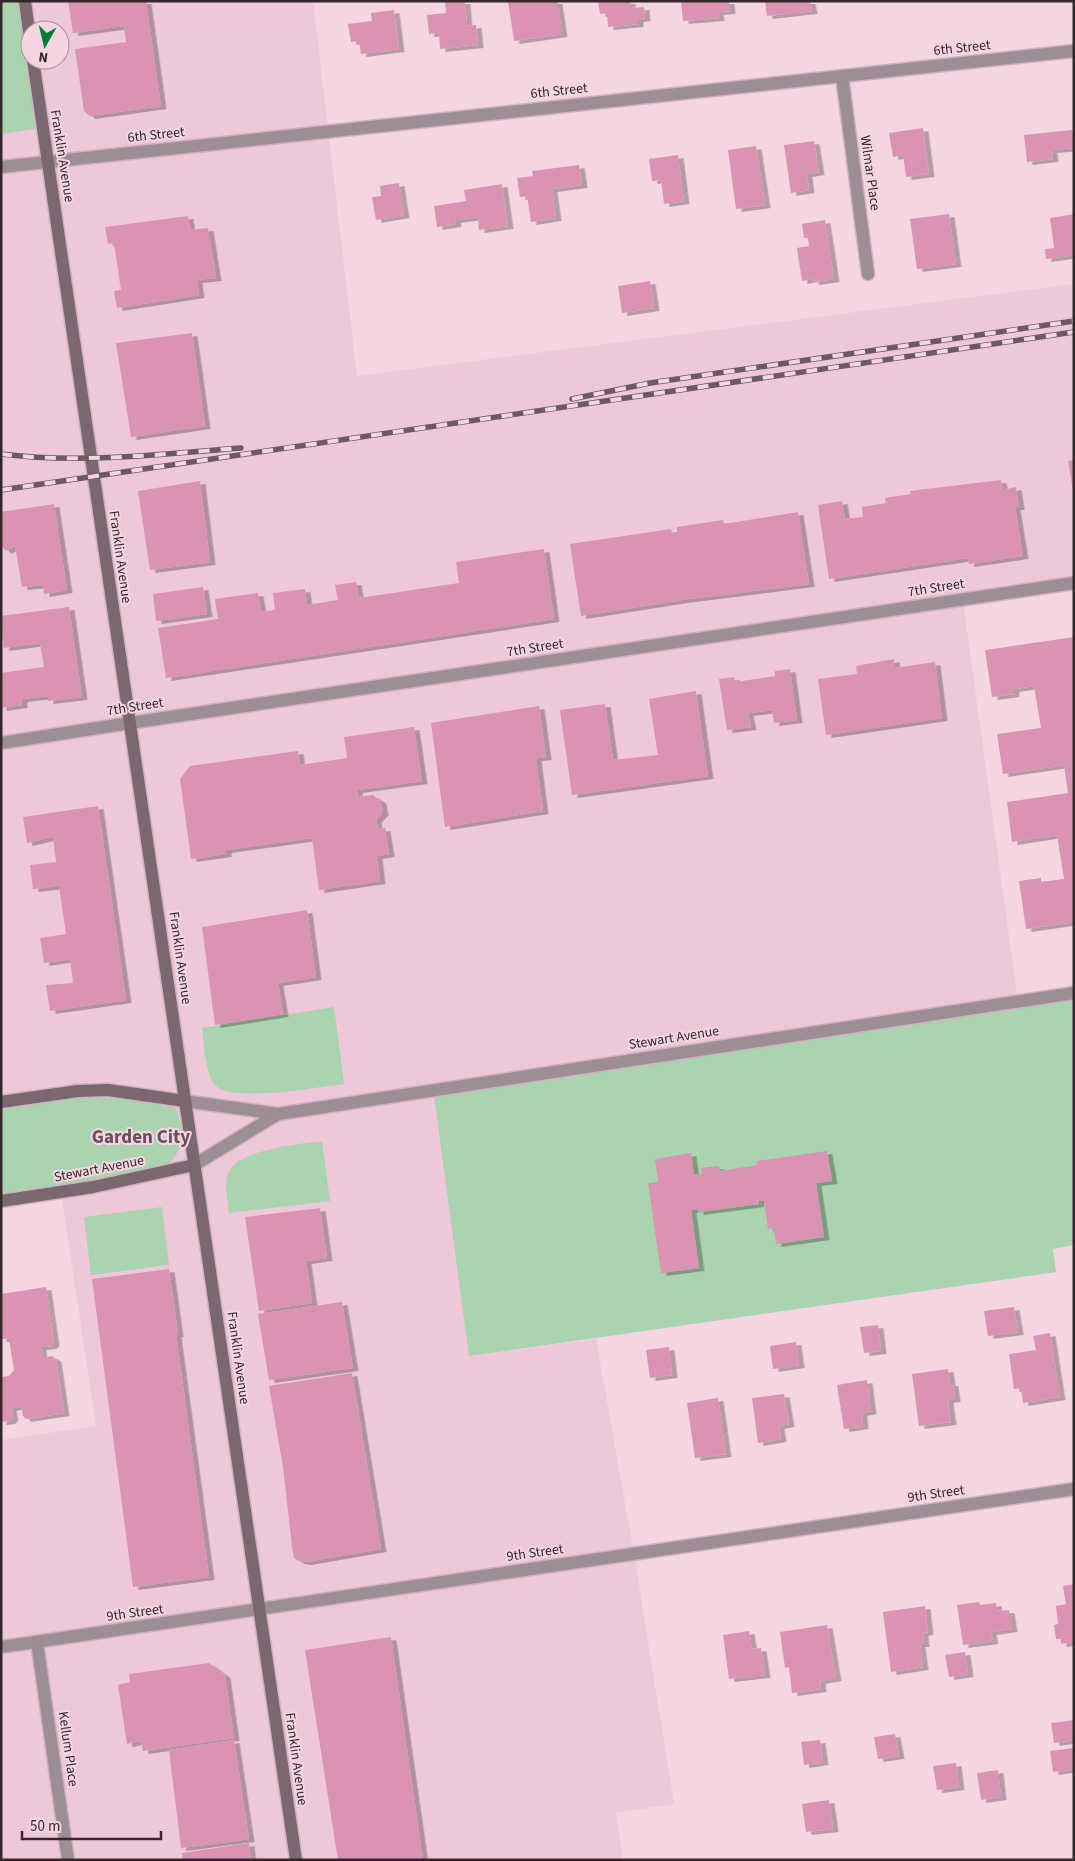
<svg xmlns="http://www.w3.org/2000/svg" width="1075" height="1861" font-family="'Source Sans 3',sans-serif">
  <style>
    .built { fill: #eec7d8; fill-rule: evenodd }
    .green { fill: #aad3af }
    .building { fill: #db93b4; filter: url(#shadow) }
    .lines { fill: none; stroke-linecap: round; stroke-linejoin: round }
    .minor-casing { stroke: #cfb2bf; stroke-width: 15 }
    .tertiary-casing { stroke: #cfb2bf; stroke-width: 15 }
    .secondary-casing { stroke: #cfb2bf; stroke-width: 15 }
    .minor { stroke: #9c8e94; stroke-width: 12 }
    .tertiary { stroke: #9c8e94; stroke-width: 12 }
    .secondary { stroke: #7b6770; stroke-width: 12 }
    .rail-casing { stroke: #6c5a62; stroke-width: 5.5 }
    .rail { stroke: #f6d5e3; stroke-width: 4; stroke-dasharray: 11; stroke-linecap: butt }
    .labels { text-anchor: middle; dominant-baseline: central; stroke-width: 4; stroke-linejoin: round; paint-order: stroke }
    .street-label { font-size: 14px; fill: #34282d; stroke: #f6d5e3 }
    .district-label { font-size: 19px; font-weight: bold; fill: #6a4e5b; stroke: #f6d5e3 }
  </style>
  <defs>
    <filter id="shadow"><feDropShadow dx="5.5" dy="3" stdDeviation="0" flood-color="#0004"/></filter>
  </defs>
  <rect width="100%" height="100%" fill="#f6d5e3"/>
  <!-- built -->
  <path class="built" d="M 1,1 L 313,1 L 357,376 L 1074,284 L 1074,584 L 963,601 L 1018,1002 L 469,1356 L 596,1339 L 634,1554 L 674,1804 L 616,1813 L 623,1860 L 1,1860 L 1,1440 L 96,1426 L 61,1192 L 181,1144 L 182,1123 L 175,1106 L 1,1102 ZM 30,30 L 60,30 L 60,60 L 30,60 Z"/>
  <!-- green -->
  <g class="green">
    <path d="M 1,1 L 24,1 L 30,40 L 30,60 L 43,128 L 1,134 Z"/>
    <path d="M 1074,993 L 1074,1245 L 1053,1249 L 1056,1272 L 469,1356 L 433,1088 Z"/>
    <path d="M 334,1007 L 344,1084 C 318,1087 237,1102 217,1087 C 205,1077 204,1043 202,1028 Z"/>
    <path d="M 127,1089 L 175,1106 C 186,1136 185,1150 161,1172 L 1,1201 L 1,1102 Z"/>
    <path d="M 322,1141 L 330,1201 L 229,1213 C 228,1200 223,1183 229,1171 C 241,1149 300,1144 322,1141 Z"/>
    <path d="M 162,1207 L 169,1265 L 91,1275 L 84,1217 Z"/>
  </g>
  <!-- building -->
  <g class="building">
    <path d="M 68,1 L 146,1 L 161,106 L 90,116 L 84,111 L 75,49 L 126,42 L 124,26 L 73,33 Z"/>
    <path d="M 445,1 L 465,1 L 467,26 L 476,25 L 478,45 L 440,49 L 439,33 L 429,34 L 427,15 L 446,13 Z"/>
    <path d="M 508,1 L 557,1 L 562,34 L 514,41 Z"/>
    <path d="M 598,1 L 630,1 L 631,8 L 644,7 L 645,18 L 638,19 L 638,24 L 608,27 L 607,13 L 600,14 Z"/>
    <path d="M 681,1 L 729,1 L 730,11 L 718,12 L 719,18 L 683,21 Z"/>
    <path d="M 765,1 L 810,1 L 812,11 L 767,16 Z"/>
    <path d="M 394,10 L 399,49 L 361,54 L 359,41 L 351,42 L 348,24 L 372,21 L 371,13 Z"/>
    <path d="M 923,128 L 929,174 L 906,177 L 903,155 L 893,157 L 889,133 Z"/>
    <path d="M 1072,130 L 1074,148 L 1052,150 L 1053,159 L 1027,162 L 1024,135 Z"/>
    <path d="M 814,141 L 819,172 L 807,174 L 809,190 L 791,193 L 784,145 Z"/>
    <path d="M 756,146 L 765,205 L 736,209 L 728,150 Z"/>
    <path d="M 678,155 L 684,201 L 664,204 L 661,180 L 652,181 L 649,159 Z"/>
    <path d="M 579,165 L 582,185 L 552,189 L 556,218 L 531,222 L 527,196 L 520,197 L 517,178 L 533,176 L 532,171 Z"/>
    <path d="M 399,183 L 404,215 L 376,220 L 372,197 L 381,196 L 380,186 Z"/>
    <path d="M 502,184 L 508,226 L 479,230 L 478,217 L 455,220 L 456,224 L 437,227 L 434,206 L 466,201 L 464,190 Z"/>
    <path d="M 949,214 L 956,264 L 917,269 L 910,219 Z"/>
    <path d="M 1074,214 L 1074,255 L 1046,259 L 1045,249 L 1054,248 L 1050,218 Z"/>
    <path d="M 188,216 L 190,230 L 208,228 L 216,278 L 197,280 L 199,295 L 117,308 L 114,291 L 121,290 L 114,243 L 108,244 L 105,227 Z"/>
    <path d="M 825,220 L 834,279 L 814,282 L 813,279 L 802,281 L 797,248 L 809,246 L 808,238 L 804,238 L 802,224 Z"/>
    <path d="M 650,281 L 654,308 L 622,313 L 618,286 Z"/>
    <path d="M 192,333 L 205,426 L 131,437 L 116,343 Z"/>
    <path d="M 1074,460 L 1074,490 L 1073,490 L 1068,461 Z"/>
    <path d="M 1001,480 L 1003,490 L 1016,487 L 1019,507 L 1015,507 L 1023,556 L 969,564 L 968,558 L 829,579 L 818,505 L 842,501 L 845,519 L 863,517 L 862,507 L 886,503 L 885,498 L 911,494 L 910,491 Z"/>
    <path d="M 200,481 L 210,562 L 150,570 L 138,491 Z"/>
    <path d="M 54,504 L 67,590 L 44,594 L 43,585 L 22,587 L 15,546 L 6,551 L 1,545 L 1,512 Z"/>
    <path d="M 798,512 L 809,584 L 682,600 L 581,616 L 570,544 L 671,529 L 672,533 L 677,532 L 677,527 L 723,520 L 724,524 Z"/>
    <path d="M 544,549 L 554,619 L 166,678 L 158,628 L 218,619 L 215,599 L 258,593 L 261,612 L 275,610 L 273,593 L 305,589 L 307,605 L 338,600 L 335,585 L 356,582 L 359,598 L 459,583 L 456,562 Z"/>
    <path d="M 203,587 L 207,614 L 156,621 L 153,594 Z"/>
    <path d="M 69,607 L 82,697 L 48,701 L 48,696 L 22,699 L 22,705 L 1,708 L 1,673 L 44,667 L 40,643 L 4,648 L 1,616 Z"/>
    <path d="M 1074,637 L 1074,922 L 1026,929 L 1019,881 L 1041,878 L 1041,882 L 1064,879 L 1057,835 L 1012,842 L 1007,802 L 1068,793 L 1064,765 L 1003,774 L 997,734 L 1041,728 L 1034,686 L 1014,689 L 1014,694 L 992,697 L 985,650 Z"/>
    <path d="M 894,659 L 895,668 L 935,662 L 942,718 L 826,735 L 818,679 L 857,674 L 856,666 Z"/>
    <path d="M 790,669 L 797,720 L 774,723 L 772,710 L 748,713 L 751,727 L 727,730 L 719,679 L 734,677 L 735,682 L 775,676 L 775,671 Z"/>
    <path d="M 696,691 L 708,776 L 572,795 L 560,710 L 605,704 L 613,760 L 658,755 L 649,699 Z"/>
    <path d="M 539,706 L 546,757 L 536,758 L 543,811 L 445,827 L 431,723 Z"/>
    <path d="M 414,727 L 422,781 L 357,790 L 358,797 L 373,795 L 381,801 L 383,812 L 376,820 L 378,829 L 385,828 L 389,854 L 377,856 L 380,881 L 319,890 L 312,838 L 226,850 L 226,854 L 191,859 L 180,779 L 190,766 L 298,751 L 300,765 L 347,758 L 344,737 Z"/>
    <path d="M 98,806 L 126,1000 L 50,1011 L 46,985 L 73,983 L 70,959 L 44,963 L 40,938 L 66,934 L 59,886 L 33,889 L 30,865 L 56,862 L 53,837 L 27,843 L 23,817 Z"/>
    <path d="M 307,910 L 316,977 L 278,983 L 283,1014 L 215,1025 L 202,927 Z"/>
    <path d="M 827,1151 L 832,1181 L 816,1183 L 824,1237 L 776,1244 L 774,1228 L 768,1229 L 764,1201 L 759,1201 L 759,1204 L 698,1212 L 698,1209 L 691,1210 L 699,1268 L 661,1273 L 648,1183 L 658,1182 L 655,1159 L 691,1153 L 694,1175 L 702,1174 L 701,1168 L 719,1166 L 720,1171 L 757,1165 L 757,1161 Z"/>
    <path d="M 320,1208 L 327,1258 L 306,1261 L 312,1303 L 259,1311 L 245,1217 Z"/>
    <path d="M 169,1269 L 178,1334 L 176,1334 L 209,1577 L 133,1587 L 92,1279 Z"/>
    <path d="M 46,1287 L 54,1343 L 51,1346 L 41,1347 L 42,1358 L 52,1356 L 56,1359 L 64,1413 L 26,1419 L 23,1416 L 21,1406 L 11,1408 L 13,1417 L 10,1421 L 1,1422 L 1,1377 L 9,1376 L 14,1370 L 9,1339 L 1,1339 L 1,1294 Z"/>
    <path d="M 342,1302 L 353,1368 L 269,1380 L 258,1314 Z"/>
    <path d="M 1014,1307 L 1018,1332 L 988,1336 L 984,1311 Z"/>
    <path d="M 878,1325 L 881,1351 L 864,1353 L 860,1327 Z"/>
    <path d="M 1050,1333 L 1060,1397 L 1023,1403 L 1021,1388 L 1014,1389 L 1009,1354 L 1036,1350 L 1033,1336 Z"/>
    <path d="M 796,1342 L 799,1365 L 773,1369 L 770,1346 Z"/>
    <path d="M 669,1347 L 672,1375 L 650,1378 L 646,1350 Z"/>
    <path d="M 948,1369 L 950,1383 L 953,1383 L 955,1399 L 948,1400 L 951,1422 L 919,1426 L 912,1374 Z"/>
    <path d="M 352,1373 L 381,1549 L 306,1562 L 299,1561 L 294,1558 L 292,1547 L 283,1467 L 269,1386 Z"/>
    <path d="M 867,1380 L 871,1411 L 862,1413 L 863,1426 L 844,1429 L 837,1385 Z"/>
    <path d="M 784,1394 L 789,1424 L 779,1426 L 781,1439 L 758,1443 L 752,1398 Z"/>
    <path d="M 718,1398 L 726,1454 L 695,1458 L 687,1403 Z"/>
    <path d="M 1074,1584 L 1074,1642 L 1061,1644 L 1061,1639 L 1056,1639 L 1054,1625 L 1058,1624 L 1056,1606 L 1066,1604 L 1063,1586 Z"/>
    <path d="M 979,1602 L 980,1605 L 996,1603 L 997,1611 L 1009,1610 L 1012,1629 L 991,1632 L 993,1641 L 963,1645 L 957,1605 Z"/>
    <path d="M 925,1606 L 928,1632 L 923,1633 L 924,1644 L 920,1644 L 923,1667 L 891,1672 L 883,1612 Z"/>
    <path d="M 827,1625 L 836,1678 L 820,1681 L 821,1689 L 792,1693 L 789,1667 L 785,1668 L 780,1632 Z"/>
    <path d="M 749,1631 L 752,1649 L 761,1648 L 765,1675 L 729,1679 L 723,1635 Z"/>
    <path d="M 391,1637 L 423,1860 L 338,1860 L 305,1650 Z"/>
    <path d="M 965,1652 L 968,1674 L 949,1677 L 945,1655 Z"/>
    <path d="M 209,1663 L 225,1675 L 234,1738 L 143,1751 L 141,1741 L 127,1744 L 118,1685 L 130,1682 L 129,1674 Z"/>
    <path d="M 1074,1720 L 1074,1740 L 1054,1743 L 1051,1723 Z"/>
    <path d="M 895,1734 L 899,1756 L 878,1759 L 874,1737 Z"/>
    <path d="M 234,1740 L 249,1839 L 181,1848 L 169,1750 Z"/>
    <path d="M 820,1740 L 823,1762 L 804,1765 L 801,1742 Z"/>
    <path d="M 1073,1748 L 1074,1769 L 1053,1772 L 1050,1751 Z"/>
    <path d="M 956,1763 L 959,1787 L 937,1790 L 933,1766 Z"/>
    <path d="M 998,1770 L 1001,1797 L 981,1800 L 977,1773 Z"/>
    <path d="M 829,1800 L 833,1829 L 806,1832 L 802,1804 Z"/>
    <path d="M 249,1843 L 251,1860 L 183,1860 L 182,1853 Z"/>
  </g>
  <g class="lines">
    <!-- minor casing -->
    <g class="minor-casing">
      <g id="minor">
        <path d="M 842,76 L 868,274"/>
        <path d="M 1,167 L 1074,51"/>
        <path d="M 1,743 L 130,723"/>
        <path d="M 185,1101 L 278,1114 L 1074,993"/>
        <path d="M 194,1165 L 278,1114"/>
        <path d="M 37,1642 L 68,1860"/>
        <path d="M 1,1647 L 1074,1489"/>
      </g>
    </g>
    <!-- tertiary casing -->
    <g class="tertiary-casing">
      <path id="tertiary" d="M 130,723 L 1074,583"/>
    </g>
    <!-- secondary casing -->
    <g class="secondary-casing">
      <g id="secondary">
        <path d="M 25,1 L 30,39"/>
        <path d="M 33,60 L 296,1860"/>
        <path d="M 1,1102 L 78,1091 L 108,1090 L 185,1101"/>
        <path d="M 1,1201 L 93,1187 L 194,1165"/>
      </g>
    </g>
    <!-- minor -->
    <use href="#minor" class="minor"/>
    <!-- tertiary -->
    <use href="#tertiary" class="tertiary"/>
    <!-- secondary -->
    <use href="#secondary" class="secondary"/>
    <!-- rail casing -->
    <g class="rail-casing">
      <g id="rail">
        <path d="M 572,399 L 650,383 L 1074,321"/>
        <path d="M 1,454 C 81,464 161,454 241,448"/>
        <path d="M 1,490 L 1074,332"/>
      </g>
    </g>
    <!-- rail -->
    <use href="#rail" class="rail"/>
  </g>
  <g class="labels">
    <!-- street labels -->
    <g class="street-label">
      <text transform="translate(962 48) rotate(-6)">6th Street</text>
      <text transform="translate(559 91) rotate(-6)">6th Street</text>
      <text transform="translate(156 135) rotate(-6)">6th Street</text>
      <text transform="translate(62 156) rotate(81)">Franklin Avenue</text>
      <text transform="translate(870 173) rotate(82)">Wilmar Place</text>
      <text transform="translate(120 557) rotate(82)">Franklin Avenue</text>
      <text transform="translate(936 588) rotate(-9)">7th Street</text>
      <text transform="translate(535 648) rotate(-9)">7th Street</text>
      <text transform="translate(135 707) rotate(-9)">7th Street</text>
      <text transform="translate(180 958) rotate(82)">Franklin Avenue</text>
      <text transform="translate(674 1038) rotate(-9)">Stewart Avenue</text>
      <text transform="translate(99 1169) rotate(-11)">Stewart Avenue</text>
      <text transform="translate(238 1358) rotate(82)">Franklin Avenue</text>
      <text transform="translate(936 1494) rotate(-8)">9th Street</text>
      <text transform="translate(535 1553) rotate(-8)">9th Street</text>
      <text transform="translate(135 1613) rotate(-8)">9th Street</text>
      <text transform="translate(68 1749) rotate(82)">Kellum Place</text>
      <text transform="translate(296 1759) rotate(82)">Franklin Avenue</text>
    </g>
    <!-- district labels -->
    <g class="district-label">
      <text x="141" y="1137">Garden City</text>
    </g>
  </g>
  <!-- border -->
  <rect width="1075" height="1861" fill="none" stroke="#34282d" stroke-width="5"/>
  <!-- north arrow -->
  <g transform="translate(45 45) rotate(188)"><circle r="24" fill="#f6d5e3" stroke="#a8909a"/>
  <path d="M0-4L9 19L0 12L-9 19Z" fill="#057d34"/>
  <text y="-8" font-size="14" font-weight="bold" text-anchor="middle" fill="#34282d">N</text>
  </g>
  <!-- scale -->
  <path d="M22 1831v8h139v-8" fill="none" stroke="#34282d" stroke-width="2.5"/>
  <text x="30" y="1831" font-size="15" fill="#34282d" stroke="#f6d5e3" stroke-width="4" paint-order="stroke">50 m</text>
</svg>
